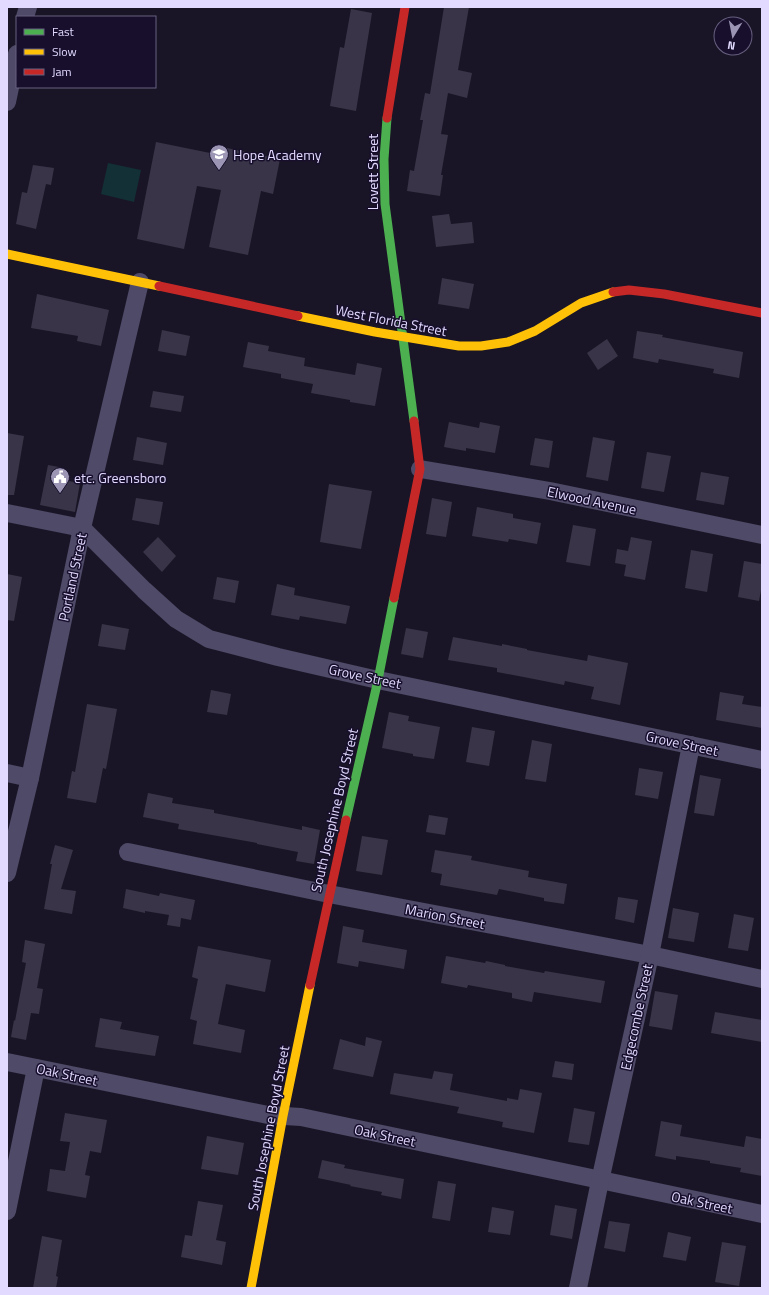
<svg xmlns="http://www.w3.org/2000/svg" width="769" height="1295" font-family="'Titillium Web',sans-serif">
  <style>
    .green { fill: #123035 }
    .building { fill: #393447 }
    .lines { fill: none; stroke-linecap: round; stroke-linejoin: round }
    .street { stroke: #4e4a67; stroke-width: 18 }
    .fast { stroke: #4caf50; stroke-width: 9 }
    .slow { stroke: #ffc107; stroke-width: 9 }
    .jam { stroke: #c62828; stroke-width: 9 }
    .labels { text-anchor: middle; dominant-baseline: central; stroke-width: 3; stroke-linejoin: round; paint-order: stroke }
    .poi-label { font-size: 14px; fill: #e2daff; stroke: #170f2c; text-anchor: start }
    .street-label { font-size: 14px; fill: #e2daff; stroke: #170f2c }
  </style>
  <rect width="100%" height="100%" fill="#1a1526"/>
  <!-- green -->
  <path class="green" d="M 108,163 L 141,170 L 134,202 L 101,194 Z"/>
  <!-- building -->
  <g class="building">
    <path d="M 444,7 L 469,7 L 458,70 L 472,73 L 467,98 L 448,93 L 441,134 L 448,135 L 441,175 L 443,175 L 440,196 L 407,191 L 410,170 L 414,171 L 423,120 L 420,120 L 425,93 L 430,94 Z"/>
    <path d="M 351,9 L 372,13 L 356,111 L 330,106 L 340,47 L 344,48 Z"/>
    <path d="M 156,142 L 220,155 L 222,147 L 280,159 L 273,194 L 261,191 L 248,255 L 209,247 L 221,190 L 197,186 L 184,249 L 137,239 Z"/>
    <path d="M 33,165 L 54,168 L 51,185 L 46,184 L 36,229 L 16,224 L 22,192 L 27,193 Z"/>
    <path d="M 449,214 L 451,224 L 472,222 L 474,243 L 436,247 L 432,216 Z"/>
    <path d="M 442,278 L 474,284 L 469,309 L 438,304 Z"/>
    <path d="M 37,294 L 109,310 L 101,346 L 77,341 L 78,336 L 31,328 Z"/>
    <path d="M 162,330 L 190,336 L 186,356 L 158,351 Z"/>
    <path d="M 637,331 L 663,335 L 662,337 L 743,352 L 739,378 L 713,373 L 714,369 L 659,359 L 658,363 L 633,358 Z"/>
    <path d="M 607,339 L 618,356 L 598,370 L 587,353 Z"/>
    <path d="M 248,342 L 269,346 L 268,351 L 305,358 L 304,366 L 355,375 L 357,363 L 382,368 L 375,406 L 350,402 L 350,400 L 311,393 L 313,384 L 281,378 L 281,374 L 243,367 Z"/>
    <path d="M 153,391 L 184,396 L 181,412 L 150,407 Z"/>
    <path d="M 449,422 L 479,428 L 480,422 L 500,426 L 495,453 L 466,448 L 466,451 L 444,447 Z"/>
    <path d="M 7,433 L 24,436 L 14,495 L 7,495 Z"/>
    <path d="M 137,437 L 167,443 L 163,465 L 133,460 Z"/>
    <path d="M 593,437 L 615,441 L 608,481 L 586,477 Z"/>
    <path d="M 535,438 L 553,441 L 549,468 L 530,465 Z"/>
    <path d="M 647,452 L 671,456 L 664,492 L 641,488 Z"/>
    <path d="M 48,465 L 59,467 L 57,479 L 80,483 L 75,512 L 40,505 Z"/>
    <path d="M 701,472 L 729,477 L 724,505 L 696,500 Z"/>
    <path d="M 329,484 L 372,491 L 361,549 L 320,542 Z"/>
    <path d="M 136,498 L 163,502 L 159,525 L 132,520 Z"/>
    <path d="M 432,498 L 452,502 L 446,537 L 426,534 Z"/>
    <path d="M 477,507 L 513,514 L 513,518 L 541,523 L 537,544 L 509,539 L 508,542 L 472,536 Z"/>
    <path d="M 573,525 L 596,529 L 590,566 L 566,562 Z"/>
    <path d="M 158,537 L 176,556 L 162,572 L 143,552 Z"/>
    <path d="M 631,537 L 652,541 L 645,580 L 624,576 L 626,565 L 615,563 L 617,549 L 628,551 Z"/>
    <path d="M 691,550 L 713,554 L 707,592 L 685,588 Z"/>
    <path d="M 744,561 L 762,564 L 762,585 L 759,601 L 738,597 Z"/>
    <path d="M 7,574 L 22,577 L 14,621 L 7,620 Z"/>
    <path d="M 217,577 L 239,581 L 235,603 L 213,599 Z"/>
    <path d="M 277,584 L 295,588 L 294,595 L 350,606 L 346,624 L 300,616 L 299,620 L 271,615 Z"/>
    <path d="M 102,624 L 129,629 L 125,650 L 98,646 Z"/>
    <path d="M 406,628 L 428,632 L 423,658 L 401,654 Z"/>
    <path d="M 453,637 L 502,646 L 502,644 L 527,649 L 527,650 L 587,661 L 588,655 L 628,663 L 620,705 L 591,699 L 594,687 L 565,681 L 564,685 L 534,679 L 497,672 L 497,668 L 448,660 Z"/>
    <path d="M 211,690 L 231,694 L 227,715 L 207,712 Z"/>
    <path d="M 720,692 L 744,696 L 742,704 L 762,707 L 762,728 L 716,720 Z"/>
    <path d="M 87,704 L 117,709 L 106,769 L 103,768 L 96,803 L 67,798 L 72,771 L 75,772 Z"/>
    <path d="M 389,712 L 409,716 L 408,721 L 440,727 L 434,759 L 413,756 L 413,754 L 382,748 Z"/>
    <path d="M 472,727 L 495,731 L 489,766 L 466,762 Z"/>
    <path d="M 532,740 L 552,744 L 546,782 L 525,779 Z"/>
    <path d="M 639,768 L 663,772 L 658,799 L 635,795 Z"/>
    <path d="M 700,775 L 721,779 L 714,816 L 694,813 Z"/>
    <path d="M 148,793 L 173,798 L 172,803 L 214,810 L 214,813 L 302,830 L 302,826 L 320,830 L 314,864 L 296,861 L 298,852 L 257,844 L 257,843 L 178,829 L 179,824 L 143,817 Z"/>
    <path d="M 429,815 L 448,818 L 445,835 L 426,832 Z"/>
    <path d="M 362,836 L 388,840 L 382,875 L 356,871 Z"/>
    <path d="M 55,845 L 73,850 L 61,889 L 76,891 L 72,914 L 44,909 L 52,864 L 50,864 Z"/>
    <path d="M 435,850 L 472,856 L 471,860 L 529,871 L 528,877 L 567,884 L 564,904 L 544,901 L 544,898 L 499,889 L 497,895 L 440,885 L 442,874 L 431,872 Z"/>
    <path d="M 126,889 L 159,896 L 160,893 L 195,900 L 191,920 L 181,918 L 180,927 L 167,925 L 169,915 L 145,911 L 145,913 L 123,908 Z"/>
    <path d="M 618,897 L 638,900 L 634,923 L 615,919 Z"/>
    <path d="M 673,908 L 699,913 L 694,942 L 668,938 Z"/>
    <path d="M 734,914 L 754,918 L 748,951 L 728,948 Z"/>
    <path d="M 343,926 L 364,930 L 362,942 L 407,950 L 404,969 L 359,961 L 358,967 L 337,963 Z"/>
    <path d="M 25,940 L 45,944 L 37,988 L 43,989 L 39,1014 L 31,1013 L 26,1040 L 11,1037 L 14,1020 L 15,1021 L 26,963 L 22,962 Z"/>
    <path d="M 198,946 L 271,960 L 265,992 L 226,984 L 218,1024 L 245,1030 L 241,1053 L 193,1044 L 197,1021 L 190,1019 L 198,979 L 192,977 Z"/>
    <path d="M 446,956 L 485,963 L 486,961 L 505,965 L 505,966 L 544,973 L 545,971 L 605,981 L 601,1003 L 534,992 L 532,1002 L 512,998 L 512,993 L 468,985 L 467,988 L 441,983 Z"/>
    <path d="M 655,991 L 678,995 L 672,1030 L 649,1026 Z"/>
    <path d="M 715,1012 L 762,1020 L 762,1042 L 711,1033 Z"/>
    <path d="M 100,1018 L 122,1022 L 120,1029 L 159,1036 L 155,1056 L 95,1047 Z"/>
    <path d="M 366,1037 L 382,1041 L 373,1077 L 333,1069 L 340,1039 L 365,1046 Z"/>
    <path d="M 555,1061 L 574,1064 L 572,1080 L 552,1077 Z"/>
    <path d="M 434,1071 L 453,1074 L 450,1090 L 507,1101 L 507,1098 L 518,1100 L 520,1089 L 542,1093 L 534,1133 L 502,1127 L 503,1122 L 457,1113 L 459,1107 L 390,1094 L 394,1073 L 432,1079 Z"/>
    <path d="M 574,1108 L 595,1112 L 589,1145 L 568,1142 Z"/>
    <path d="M 65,1113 L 107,1120 L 101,1153 L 90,1151 L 85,1175 L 90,1176 L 86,1198 L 47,1191 L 50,1169 L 65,1171 L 70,1142 L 60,1141 Z"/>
    <path d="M 661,1121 L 682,1125 L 680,1136 L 744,1147 L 746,1136 L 762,1139 L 762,1176 L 740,1172 L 741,1168 L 710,1163 L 710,1161 L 676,1156 L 676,1160 L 655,1156 Z"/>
    <path d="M 207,1136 L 244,1143 L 238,1175 L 201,1169 Z"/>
    <path d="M 322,1160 L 345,1165 L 344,1168 L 404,1179 L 401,1199 L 381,1195 L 382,1192 L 350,1186 L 351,1185 L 318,1178 Z"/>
    <path d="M 438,1181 L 456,1184 L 450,1221 L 432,1218 Z"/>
    <path d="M 198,1201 L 223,1205 L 216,1240 L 226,1242 L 222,1265 L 181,1257 L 185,1235 L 192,1236 Z"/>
    <path d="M 555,1205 L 577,1209 L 572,1239 L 550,1235 Z"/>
    <path d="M 492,1207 L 514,1211 L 510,1235 L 488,1232 Z"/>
    <path d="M 609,1221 L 630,1224 L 625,1252 L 604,1248 Z"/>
    <path d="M 668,1232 L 691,1237 L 686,1261 L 663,1257 Z"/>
    <path d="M 42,1236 L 62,1240 L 56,1276 L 58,1277 L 56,1288 L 33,1288 Z"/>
    <path d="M 722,1242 L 746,1246 L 739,1286 L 715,1282 Z"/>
  </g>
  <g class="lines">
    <!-- street -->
    <g class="street">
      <path d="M 25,17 L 28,7"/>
      <path d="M 7,102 L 17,54"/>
      <path d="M 420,469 L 550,491 L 762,535"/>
      <path d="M 7,513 L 82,528 L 144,590 L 176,619 L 209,639 L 278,657 L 378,680 L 762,760"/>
      <path d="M 7,773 L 30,778"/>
      <path d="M 128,852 L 329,894 L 650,955 L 762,979"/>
      <path d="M 7,873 L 30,778 L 82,528 L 140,282"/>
      <path d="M 7,1062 L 268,1115 L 301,1117 L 762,1214"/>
      <path d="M 7,1211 L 36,1068"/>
      <path d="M 578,1288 L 600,1181 L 650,955 L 691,745"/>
    </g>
    <!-- fast -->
    <g class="fast">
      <path d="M 387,118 L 384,159 L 385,204 L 414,421"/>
      <path d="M 346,820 L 378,680 L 394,598"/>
    </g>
    <!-- slow -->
    <g class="slow">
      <path d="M 7,254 L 159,286"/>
      <path d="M 298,316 L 375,332 L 459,346 L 481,346 L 508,342 L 535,331 L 581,303 L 613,292"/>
      <path d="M 251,1288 L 283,1116 L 310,985"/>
    </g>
    <!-- jam -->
    <g class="jam">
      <path d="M 387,118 L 405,7"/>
      <path d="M 159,286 L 298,316"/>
      <path d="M 613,292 L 629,290 L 664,294 L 762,313"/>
      <path d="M 394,598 L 420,469 L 414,421"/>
      <path d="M 310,985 L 346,820"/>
    </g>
  </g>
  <!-- icons -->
  <defs>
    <g id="school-pin" transform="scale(1)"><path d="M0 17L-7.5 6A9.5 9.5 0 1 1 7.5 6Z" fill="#9c95b3" stroke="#170f2c"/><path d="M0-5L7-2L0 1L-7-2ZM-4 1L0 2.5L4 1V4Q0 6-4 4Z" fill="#fff"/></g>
    <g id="civic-pin" transform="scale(1)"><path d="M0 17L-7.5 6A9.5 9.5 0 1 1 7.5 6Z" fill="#9c95b3" stroke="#170f2c"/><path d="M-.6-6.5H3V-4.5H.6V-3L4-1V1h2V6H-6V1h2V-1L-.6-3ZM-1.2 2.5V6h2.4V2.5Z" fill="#fff"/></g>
  </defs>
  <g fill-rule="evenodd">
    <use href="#school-pin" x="219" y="154"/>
    <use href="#civic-pin" x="60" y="477"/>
  </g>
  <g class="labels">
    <!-- poi labels -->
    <g class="poi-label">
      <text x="233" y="154">Hope Academy</text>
      <text x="74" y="477">etc. Greensboro</text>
    </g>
    <!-- street labels -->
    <g class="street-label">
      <text transform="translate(372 172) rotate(-90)">Lovett Street</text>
      <text transform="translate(391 320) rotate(11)">West Florida Street</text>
      <text transform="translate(592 500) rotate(12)">Elwood Avenue</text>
      <text transform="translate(72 577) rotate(-78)">Portland Street</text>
      <text transform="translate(365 676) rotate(12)">Grove Street</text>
      <text transform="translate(682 743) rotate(12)">Grove Street</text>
      <text transform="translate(334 810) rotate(-77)">South Josephine Boyd Street</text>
      <text transform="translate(445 916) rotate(11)">Marion Street</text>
      <text transform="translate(636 1017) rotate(-78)">Edgecombe Street</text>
      <text transform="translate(67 1074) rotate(12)">Oak Street</text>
      <text transform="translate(268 1128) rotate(-79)">South Josephine Boyd Street</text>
      <text transform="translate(385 1135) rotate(12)">Oak Street</text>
      <text transform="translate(702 1202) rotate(12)">Oak Street</text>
    </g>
  </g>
  <!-- border -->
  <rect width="769" height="1295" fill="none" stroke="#e2daff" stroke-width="16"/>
  <!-- legend -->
  <rect x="16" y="16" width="140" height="72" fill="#170f2c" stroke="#686080"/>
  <rect x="24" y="29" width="20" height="6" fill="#4caf50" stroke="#686080"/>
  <text x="52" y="36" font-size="12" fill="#e2daff">Fast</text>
  <rect x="24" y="49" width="20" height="6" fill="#ffc107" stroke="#686080"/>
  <text x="52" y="56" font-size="12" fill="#e2daff">Slow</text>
  <rect x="24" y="69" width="20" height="6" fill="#c62828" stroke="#686080"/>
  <text x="52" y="76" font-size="12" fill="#e2daff">Jam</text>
  <!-- north arrow -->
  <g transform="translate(733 36) rotate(190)"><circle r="19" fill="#170f2c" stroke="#686080"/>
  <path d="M0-3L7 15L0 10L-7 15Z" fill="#9c95b3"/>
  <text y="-6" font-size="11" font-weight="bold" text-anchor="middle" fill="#e2daff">N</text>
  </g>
</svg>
